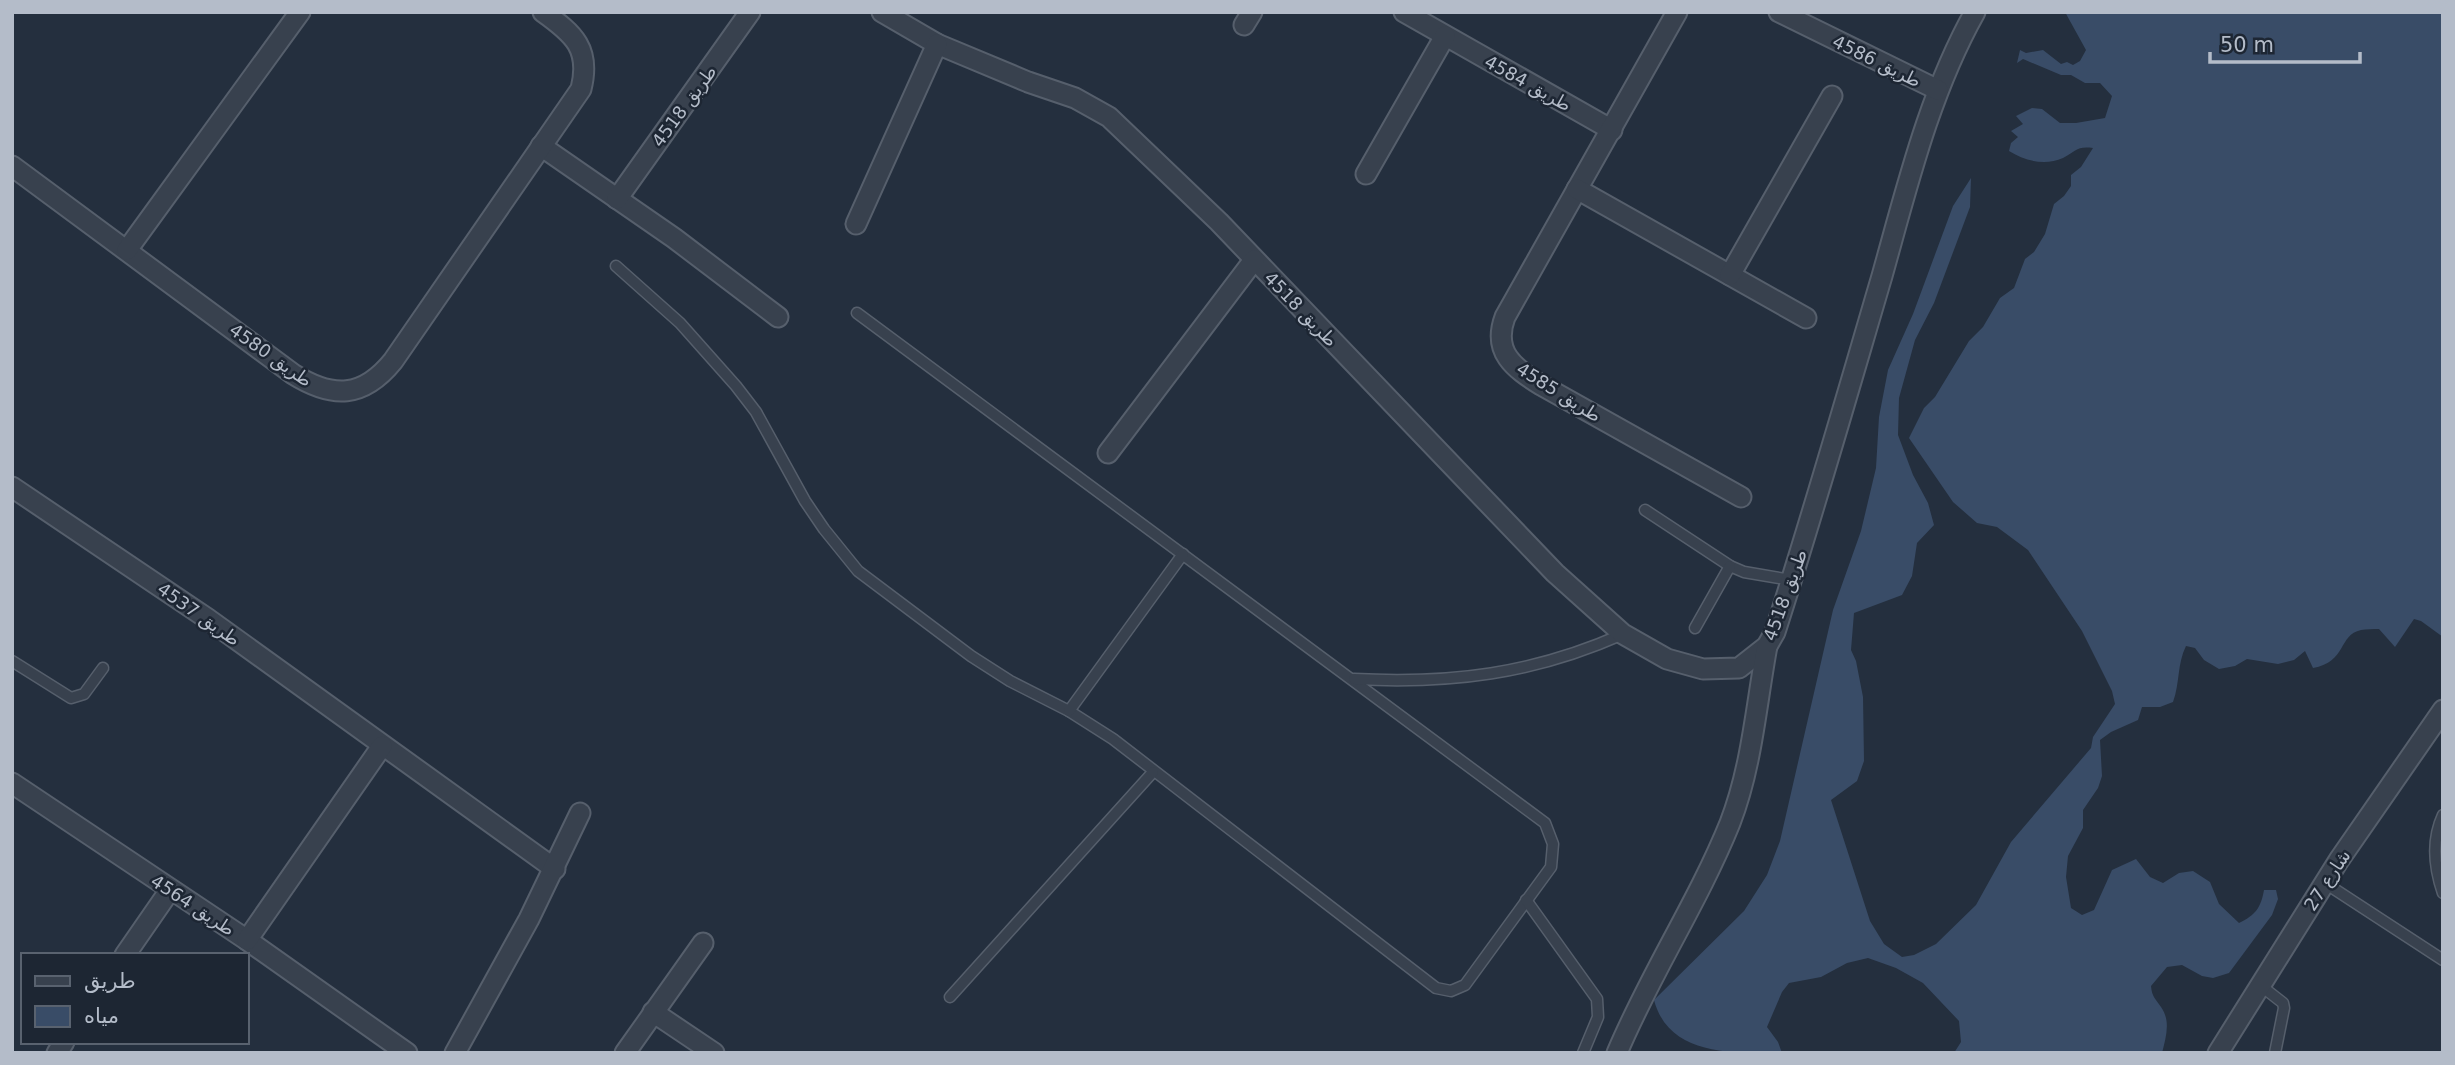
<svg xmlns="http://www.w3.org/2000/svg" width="2455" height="1065" font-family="'DejaVu Sans',Vazirmatn,sans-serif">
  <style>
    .water { fill: #394c67 }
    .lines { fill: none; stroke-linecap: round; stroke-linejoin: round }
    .service-casing { stroke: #565f6c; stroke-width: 13 }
    .minor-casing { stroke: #565f6c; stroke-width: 23 }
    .service { stroke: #38414e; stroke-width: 10 }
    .minor { stroke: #38414e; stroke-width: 19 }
    .labels { text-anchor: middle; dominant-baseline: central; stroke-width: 5; stroke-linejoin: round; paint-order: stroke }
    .street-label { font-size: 18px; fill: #b4bcc9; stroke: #1d2633 }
  </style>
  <rect width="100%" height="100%" fill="#242f3e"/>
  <!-- water -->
  <path class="water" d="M 2065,12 L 2443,12 L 2443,637 L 2421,621 L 2414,619 L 2395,647 L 2379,629 C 2373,629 2366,629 2361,630 C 2338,635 2347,662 2313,668 L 2305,651 L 2294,660 L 2278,664 L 2247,659 L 2235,666 L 2219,669 L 2204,660 L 2195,648 L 2186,646 C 2177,664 2180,683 2173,702 L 2160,707 L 2142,707 L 2138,720 L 2111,732 L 2100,740 L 2102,776 L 2098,788 L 2083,810 L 2083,828 L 2068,856 L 2066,877 L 2071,908 L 2082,915 L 2094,910 L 2112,870 L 2136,859 L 2150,877 L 2163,883 L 2179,873 L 2193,871 L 2210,882 L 2219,904 L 2239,923 C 2256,915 2261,907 2264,890 L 2276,890 L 2278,899 L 2272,915 L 2229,973 L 2213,978 L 2202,976 L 2182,965 L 2167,967 L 2151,986 C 2152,997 2155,998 2161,1007 C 2171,1021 2166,1037 2162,1053 L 1954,1053 L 1961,1042 L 1959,1021 L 1923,983 L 1896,968 L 1868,958 L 1847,963 L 1821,977 L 1789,983 L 1782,992 L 1767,1027 L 1778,1042 L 1782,1053 C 1735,1053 1669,1057 1654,1000 L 1744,911 L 1767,875 L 1780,841 L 1833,610 L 1861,531 L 1876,468 L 1879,417 L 1888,370 L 1913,314 L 1953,206 L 1971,178 L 1970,207 L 1934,303 L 1915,340 L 1899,398 L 1898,435 L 1913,475 L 1928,503 L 1934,525 L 1917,543 L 1912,576 L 1902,595 L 1854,613 L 1851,650 L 1856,661 L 1863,697 L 1864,761 L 1857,781 L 1831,800 L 1870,921 L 1884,944 L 1902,957 L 1914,955 L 1936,944 L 1976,905 L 2011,842 L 2091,748 L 2093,737 L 2115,704 L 2112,691 L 2082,631 L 2028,550 L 1997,527 L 1977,523 L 1953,502 L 1909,438 L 1924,408 L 1935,397 L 1969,341 L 1983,327 L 2000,298 L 2014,288 L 2025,259 L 2034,252 L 2045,234 L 2054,204 L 2064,196 L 2071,186 L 2071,175 L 2081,167 L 2093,148 C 2076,146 2077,151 2063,158 C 2045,166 2025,161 2009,151 L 2011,143 L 2018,137 L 2011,131 L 2023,124 L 2016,116 L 2032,108 L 2042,109 L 2060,123 L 2076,123 L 2105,118 L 2112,96 L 2100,83 L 2085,83 L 2071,75 L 2061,75 L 2023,59 L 2017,63 L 2020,50 L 2026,53 L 2043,50 L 2061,64 L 2067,62 L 2073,65 L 2080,61 L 2086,50 Z"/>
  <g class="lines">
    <!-- service casing -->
    <g class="service-casing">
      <g id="service">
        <path d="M 616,266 L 680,323 L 736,386 L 756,412 L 805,501 L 824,529 L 858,571 L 971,656 L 1010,681 L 1069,711 L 1113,739 L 1436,988 L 1451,991 L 1465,985 L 1551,867 L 1553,844 L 1545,823 L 857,313"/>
        <path d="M 1645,510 L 1730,566 L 1744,572 L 1791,580"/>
        <path d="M 1695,628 L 1730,566"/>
        <path d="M 12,661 L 71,698 L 84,694 L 103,668"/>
        <path d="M 1354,679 C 1451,684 1533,674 1623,634"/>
        <path d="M 1069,711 L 1183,554"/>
        <path d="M 2443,815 C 2431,841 2434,867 2443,893"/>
        <path d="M 2325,883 L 2443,960"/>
        <path d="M 1526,900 L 1597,999 L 1598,1017 L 1583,1053"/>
        <path d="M 2260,985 L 2283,1003 L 2284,1008 L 2275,1053"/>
        <path d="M 950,997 L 1153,772"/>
      </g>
    </g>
    <!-- minor casing -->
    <g class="minor-casing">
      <g id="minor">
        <path d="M 882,12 L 937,44 L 1028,82 L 1075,98 L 1109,117 L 1219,222 L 1555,573 L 1623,634 L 1667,659 L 1703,669 L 1739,668 L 1767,646 L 1775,632 C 1813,514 1847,395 1882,276 C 1907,187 1929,94 1975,12"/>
        <path d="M 1404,12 L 1612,130"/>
        <path d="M 1677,12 L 1505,317 C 1492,352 1514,368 1541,385 L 1741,497"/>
        <path d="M 1779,12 L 1938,90"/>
        <path d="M 1244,25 L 1252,12"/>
        <path d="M 541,146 L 674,238 L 778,317"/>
        <path d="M 12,166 L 293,374 C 333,399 363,398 393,361 L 581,89 C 591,49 574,34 543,12"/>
        <path d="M 1366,174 L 1445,36"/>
        <path d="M 1577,189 L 1806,318"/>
        <path d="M 617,199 L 750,12"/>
        <path d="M 856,224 L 937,44"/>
        <path d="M 127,250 L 300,12"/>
        <path d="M 1730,275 L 1832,96"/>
        <path d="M 1108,453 L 1254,260"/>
        <path d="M 12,487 L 208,619 L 555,869"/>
        <path d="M 12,783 L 247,940 L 407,1053"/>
        <path d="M 247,940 L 382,746"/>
        <path d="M 125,955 L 170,890"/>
        <path d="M 653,1012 L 714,1053"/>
        <path d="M 57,1053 L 64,1042"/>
        <path d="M 455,1053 L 529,919 L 580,813"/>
        <path d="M 625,1053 L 703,943"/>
        <path d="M 1617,1053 C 1650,974 1698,902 1730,823 C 1752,766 1756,706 1767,646"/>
        <path d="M 2218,1053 L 2339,860 L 2443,710"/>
      </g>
    </g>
    <!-- service -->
    <use href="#service" class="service"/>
    <!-- minor -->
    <use href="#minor" class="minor"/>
  </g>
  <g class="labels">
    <!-- street labels -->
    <g class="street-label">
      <text transform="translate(1877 61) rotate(26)">طريق 4586</text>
      <text transform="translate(1528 83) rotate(29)">طريق 4584</text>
      <text transform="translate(684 106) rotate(-54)">طريق 4518</text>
      <text transform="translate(1301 309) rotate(46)">طريق 4518</text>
      <text transform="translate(271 355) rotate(35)">طريق 4580</text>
      <text transform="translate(1559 392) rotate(32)">طريق 4585</text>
      <text transform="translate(1785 595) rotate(-70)">طريق 4518</text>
      <text transform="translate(199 614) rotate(35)">طريق 4537</text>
      <text transform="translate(2327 880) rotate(-57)">شارع 27</text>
      <text transform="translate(193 905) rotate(33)">طريق 4564</text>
    </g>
  </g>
  <!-- border -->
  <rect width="2455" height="1065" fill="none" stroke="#b4bcc9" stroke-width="28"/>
  <!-- legend -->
  <rect x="21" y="953" width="228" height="91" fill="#1d2633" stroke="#59626f" stroke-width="2"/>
  <rect x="35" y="976" width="35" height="10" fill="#38414e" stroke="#59626f" stroke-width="2"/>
  <text x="84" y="988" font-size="21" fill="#b4bcc9">طريق</text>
  <rect x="35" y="1006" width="35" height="21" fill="#394c67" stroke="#59626f" stroke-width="2"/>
  <text x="84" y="1023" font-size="21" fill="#b4bcc9">مياه</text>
  <!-- scale -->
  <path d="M2210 52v10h150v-10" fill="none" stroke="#b4bcc9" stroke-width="3.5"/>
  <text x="2220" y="52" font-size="21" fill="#b4bcc9" stroke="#1d2633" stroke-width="5" paint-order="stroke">50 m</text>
</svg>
